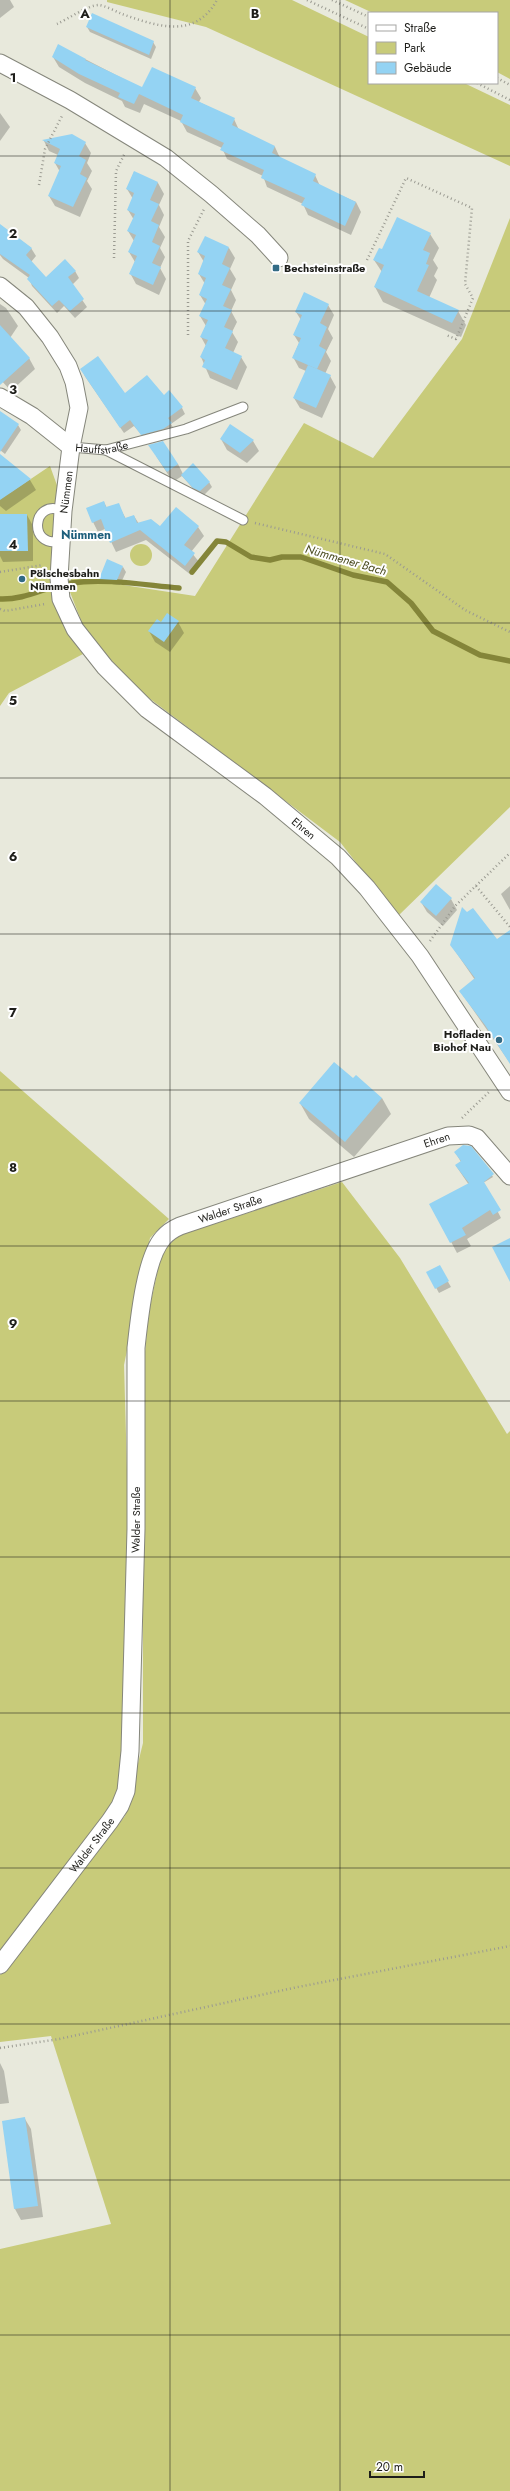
<svg xmlns="http://www.w3.org/2000/svg" width="510" height="2491" font-family="Jost,sans-serif">
  <style>
    .green { fill: #c8cb7a }
    .shadow { fill: #0003 }
    .lines { fill: none; stroke-linecap: round; stroke-linejoin: round }
    .stream { stroke: #848539; stroke-width: 5.5 }
    .building { fill: #94d3f3 }
    .lane-casing { stroke: #85867b; stroke-width: 11 }
    .street-casing { stroke: #85867b; stroke-width: 19 }
    .path { stroke: #9a9a91; stroke-width: 2.5; stroke-dasharray: 1 3; stroke-linecap: butt }
    .lane { stroke: #fff; stroke-width: 9 }
    .street { stroke: #fff; stroke-width: 17 }
    .grid { fill: none; stroke: #1e1e1a; stroke-width: 1; stroke-opacity: 0.55 }
    .poi-dot { fill: #336b85; stroke: #fff; stroke-width: 1.5 }
    .labels { text-anchor: middle; dominant-baseline: central; stroke-width: 4; stroke-linejoin: round; paint-order: stroke }
    .poi-label { font-size: 11px; font-weight: bold; fill: #1e1e1a; stroke: #fff; text-anchor: start }
    .street-label { font-size: 11px; fill: #1e1e1a; stroke: #fff }
    .neighbourhood-label { font-size: 12px; font-weight: bold; fill: #1d5f7c; stroke: #fff }
    .water-label { font-size: 12px; font-style: italic; fill: #4b4c21; stroke: #fff }
    .grid-label { font-size: 13px; text-anchor: middle; font-weight: bold; fill: #1e1e1a; stroke: #fff; stroke-width: 4; stroke-linejoin: round; paint-order: stroke }
  </style>
  <rect width="100%" height="100%" fill="#e8e9dc"/>
  <!-- green -->
  <g class="green">
    <path d="M 107,0 L 292,0 L 369,37 L 369,83 L 464,83 L 510,105 L 510,166 L 206,27 L 107,2 Z"/>
    <path d="M 345,0 L 510,0 L 510,79 L 497,72 L 497,13 L 373,13 Z"/>
    <path d="M 510,218 L 510,807 L 398,916 L 340,842 L 137,689 L 85,631 L 70,592 L 71,577 L 195,596 L 304,423 L 373,458 L 462,339 Z"/>
    <path d="M 50,466 L 58,488 L 64,623 L 83,654 L 9,693 L 0,706 L 0,491 L 3,488 L 10,493 Z"/>
    <circle cx="141" cy="555" r="11"/>
    <path d="M 0,1071 L 169,1219 L 150,1238 L 124,1365 L 128,1505 L 128,1659 L 119,1796 L 0,1957 Z"/>
    <path d="M 342,1182 L 400,1258 L 507,1434 L 510,1431 L 510,2491 L 0,2491 L 0,2249 L 111,2224 L 51,2036 L 0,2042 L 0,1975 L 125,1816 L 143,1743 L 143,1372 L 149,1311 L 161,1255 L 177,1236 Z"/>
  </g>
  <!-- shadow -->
  <g class="shadow">
    <path d="M 0,0 L 10,0 L 14,7 L 0,18 Z"/>
    <path d="M 87,27 L 153,42 L 156,47 L 151,59 L 90,32 Z"/>
    <path d="M 53,57 L 85,59 L 143,89 L 195,88 L 201,98 L 199,102 L 234,119 L 239,130 L 275,147 L 280,158 L 315,175 L 320,186 L 356,202 L 361,212 L 351,235 L 308,215 L 303,204 L 267,187 L 263,176 L 227,159 L 222,148 L 187,132 L 181,121 L 144,104 L 140,113 L 125,107 L 122,101 L 85,83 L 59,67 Z"/>
    <path d="M 0,113 L 10,127 L 0,141 Z"/>
    <path d="M 72,135 L 85,143 L 91,153 L 87,163 L 92,171 L 87,181 L 92,189 L 80,217 L 55,206 L 49,196 L 60,172 L 55,163 L 58,155 L 49,151 L 44,141 Z"/>
    <path d="M 134,172 L 158,183 L 164,194 L 159,205 L 164,215 L 159,227 L 165,237 L 160,248 L 165,257 L 160,268 L 166,279 L 159,295 L 136,284 L 130,273 L 135,262 L 129,252 L 134,241 L 128,231 L 134,220 L 128,210 L 133,199 L 127,189 Z"/>
    <path d="M 0,225 L 31,248 L 36,256 L 31,262 L 46,278 L 75,271 L 79,278 L 72,285 L 87,307 L 75,318 L 64,306 L 57,313 L 32,286 L 29,278 L 3,259 L 0,255 Z"/>
    <path d="M 430,234 L 439,248 L 433,260 L 438,268 L 434,276 L 437,280 L 429,298 L 458,311 L 466,325 L 461,337 L 383,302 L 375,287 L 382,272 L 374,260 Z"/>
    <path d="M 229,248 L 235,258 L 230,269 L 236,279 L 231,290 L 236,300 L 231,311 L 237,322 L 232,332 L 238,342 L 233,353 L 241,357 L 247,367 L 237,390 L 210,378 L 201,357 L 206,346 L 201,337 L 206,326 L 200,316 L 206,305 L 200,295 L 205,284 L 199,274 L 204,262 L 198,252 Z"/>
    <path d="M 0,304 L 6,308 L 18,326 L 10,338 L 0,331 Z"/>
    <path d="M 328,305 L 334,315 L 328,329 L 333,338 L 326,352 L 331,361 L 325,374 L 330,376 L 336,387 L 322,418 L 300,408 L 294,398 L 306,371 L 299,368 L 293,357 L 299,343 L 294,335 L 301,320 L 296,312 Z"/>
    <path d="M 0,351 L 29,358 L 35,369 L 11,391 L 0,379 Z"/>
    <path d="M 84,375 L 125,395 L 182,408 L 185,414 L 171,424 L 174,429 L 146,440 L 134,426 L 124,433 Z"/>
    <path d="M 0,412 L 18,425 L 21,430 L 5,454 L 0,450 Z"/>
    <path d="M 230,426 L 253,441 L 259,451 L 247,463 L 227,450 L 221,439 Z"/>
    <path d="M 156,456 L 178,464 L 183,474 L 209,482 L 212,487 L 203,496 L 197,493 L 182,476 L 173,482 Z"/>
    <path d="M 5,459 L 30,480 L 36,490 L 6,511 L 0,506 L 0,465 Z"/>
    <path d="M 104,502 L 107,508 L 118,504 L 126,519 L 134,516 L 139,524 L 160,528 L 198,527 L 204,536 L 191,552 L 200,563 L 191,575 L 146,540 L 116,552 L 105,529 L 98,532 L 93,522 Z"/>
    <path d="M 0,515 L 27,515 L 33,526 L 33,561 L 3,562 L 0,556 Z"/>
    <path d="M 123,567 L 126,572 L 120,585 L 103,583 L 100,578 Z"/>
    <path d="M 178,622 L 184,633 L 170,652 L 155,642 L 149,631 L 161,623 Z"/>
    <path d="M 436,885 L 451,899 L 457,910 L 443,926 L 427,912 L 421,902 Z"/>
    <path d="M 510,886 L 510,910 L 501,894 Z"/>
    <path d="M 510,931 L 510,1063 L 460,991 L 475,980 L 451,945 L 497,940 Z"/>
    <path d="M 382,1098 L 391,1114 L 354,1157 L 309,1119 L 300,1103 Z"/>
    <path d="M 455,1152 L 487,1167 L 493,1177 L 483,1183 L 501,1218 L 467,1239 L 471,1246 L 457,1253 L 431,1204 L 469,1185 L 456,1166 L 461,1162 Z"/>
    <path d="M 439,1266 L 451,1287 L 439,1293 L 428,1273 Z"/>
    <path d="M 0,2063 L 4,2071 L 9,2103 L 0,2104 Z"/>
    <path d="M 25,2119 L 31,2129 L 43,2217 L 21,2220 L 15,2209 L 3,2122 Z"/>
  </g>
  <g class="lines">
    <!-- stream -->
    <g class="stream">
      <path d="M 192,572 L 217,541 L 226,542 L 251,557 L 270,560 L 282,557 L 301,557 L 353,575 L 387,582 L 411,603 L 433,631 L 480,655 L 510,661"/>
      <path d="M 0,599 C 27,600 46,586 71,583 C 106,578 144,585 179,588"/>
    </g>
  </g>
  <!-- building -->
  <g class="building">
    <path d="M 92,13 L 154,41 L 149,55 L 86,27 Z"/>
    <path d="M 58,44 L 86,59 L 85,60 L 142,87 L 152,67 L 196,87 L 191,98 L 235,118 L 232,125 L 275,146 L 272,153 L 316,174 L 313,181 L 356,202 L 345,226 L 301,205 L 305,198 L 261,178 L 264,170 L 220,150 L 224,143 L 180,122 L 183,115 L 139,94 L 134,104 L 118,97 L 120,93 L 79,74 L 52,57 Z"/>
    <path d="M 72,134 L 86,142 L 79,156 L 86,160 L 80,174 L 87,178 L 73,207 L 48,196 L 61,166 L 54,163 L 60,149 L 42,140 Z"/>
    <path d="M 134,171 L 158,182 L 150,200 L 159,204 L 151,221 L 159,225 L 152,242 L 160,246 L 152,263 L 161,267 L 153,285 L 129,274 L 137,256 L 128,252 L 136,235 L 127,231 L 135,214 L 127,210 L 134,193 L 126,189 Z"/>
    <path d="M 397,217 L 431,233 L 423,250 L 430,253 L 426,264 L 429,265 L 417,291 L 459,310 L 452,323 L 374,287 L 384,265 L 373,260 L 379,248 L 382,249 Z"/>
    <path d="M 0,224 L 32,248 L 26,255 L 46,277 L 65,259 L 76,271 L 68,277 L 84,299 L 70,311 L 59,300 L 52,306 L 27,279 L 30,275 L 0,254 Z"/>
    <path d="M 205,236 L 229,247 L 222,264 L 230,268 L 222,285 L 231,289 L 223,306 L 232,310 L 224,327 L 233,331 L 225,348 L 242,356 L 231,380 L 202,367 L 205,360 L 200,357 L 208,340 L 200,337 L 208,320 L 199,316 L 207,299 L 199,295 L 206,278 L 198,274 L 205,256 L 197,252 Z"/>
    <path d="M 304,292 L 329,304 L 320,323 L 327,327 L 319,346 L 326,350 L 317,369 L 292,358 L 301,338 L 293,335 L 302,315 L 295,312 Z"/>
    <path d="M 0,325 L 30,358 L 0,385 Z"/>
    <path d="M 98,356 L 125,393 L 147,375 L 164,395 L 169,390 L 183,407 L 168,418 L 172,423 L 163,429 L 141,435 L 130,420 L 120,428 L 80,369 Z"/>
    <path d="M 308,365 L 331,375 L 316,408 L 293,398 Z"/>
    <path d="M 0,411 L 19,424 L 0,452 Z"/>
    <path d="M 230,424 L 254,440 L 240,453 L 220,439 Z"/>
    <path d="M 163,441 L 178,464 L 167,472 L 148,445 Z"/>
    <path d="M 0,454 L 31,479 L 0,500 Z"/>
    <path d="M 193,463 L 210,482 L 200,491 L 193,488 L 181,475 Z"/>
    <path d="M 104,501 L 106,507 L 119,503 L 125,518 L 134,515 L 137,523 L 151,519 L 160,526 L 176,507 L 199,526 L 184,545 L 195,553 L 185,566 L 140,530 L 110,543 L 101,519 L 92,523 L 86,508 Z"/>
    <path d="M 0,514 L 27,514 L 28,551 L 0,551 Z"/>
    <path d="M 107,559 L 123,566 L 117,580 L 99,579 Z"/>
    <path d="M 167,613 L 179,621 L 164,642 L 148,631 L 157,619 L 161,622 Z"/>
    <path d="M 436,884 L 452,898 L 436,916 L 420,902 Z"/>
    <path d="M 462,907 L 467,912 L 473,908 L 497,939 L 510,930 L 510,1064 L 485,1025 L 459,991 L 475,978 L 450,945 Z"/>
    <path d="M 334,1062 L 353,1078 L 356,1075 L 382,1098 L 345,1142 L 299,1103 Z"/>
    <path d="M 463,1145 L 471,1146 L 494,1174 L 484,1182 L 501,1210 L 493,1215 L 490,1210 L 462,1228 L 466,1235 L 450,1243 L 429,1204 L 469,1183 L 455,1165 L 461,1161 L 454,1152 Z"/>
    <path d="M 510,1238 L 510,1282 L 492,1247 Z"/>
    <path d="M 440,1265 L 449,1281 L 435,1289 L 426,1272 Z"/>
    <path d="M 25,2117 L 38,2206 L 14,2209 L 2,2121 Z"/>
  </g>
  <g class="lines">
    <!-- lane casing -->
    <g class="lane-casing">
      <g id="lane">
        <path id="s1" d="M 71,447 L 106,450 L 186,429 L 243,407"/>
        <path d="M 106,450 L 243,520"/>
        <path d="M 61,541 C 27,549 32,497 63,511"/>
      </g>
    </g>
    <!-- street casing -->
    <g class="street-casing">
      <g id="street">
        <path d="M 0,63 L 70,100 L 166,158 L 211,194 L 258,235 L 279,258"/>
        <path id="s2" d="M 0,286 L 26,307 L 50,337 L 68,366 L 74,382 L 79,408 L 71,447 L 63,511 L 59,578 L 61,599 L 75,629 L 105,667 L 147,709 L 265,796 L 338,857 L 367,888 L 420,956 L 510,1092"/>
        <path d="M 0,397 L 32,416 L 71,447"/>
        <path id="s3" d="M 0,1965 L 110,1821 L 120,1806 L 126,1791 L 130,1751 L 136,1529 L 136,1348 C 139,1321 145,1258 163,1238 C 168,1232 173,1229 180,1226 L 448,1136 L 469,1135 L 477,1138 L 510,1176"/>
      </g>
    </g>
    <!-- path -->
    <g class="path">
      <path d="M 307,0 L 369,29"/>
      <path d="M 332,0 L 369,17"/>
      <path d="M 57,24 C 68,19 88,5 99,5 C 106,6 115,11 122,14 C 156,26 195,40 217,0"/>
      <path d="M 497,78 L 510,85"/>
      <path d="M 477,83 L 510,100"/>
      <path d="M 39,185 L 45,149 L 63,114"/>
      <path d="M 114,258 L 116,171 L 125,153"/>
      <path d="M 367,260 L 406,178 L 472,208 L 465,284 L 473,298 L 456,339 L 446,335"/>
      <path d="M 188,335 L 188,241 L 204,209"/>
      <path d="M 255,523 L 385,554 L 465,610 L 510,632"/>
      <path d="M 0,572 L 43,565"/>
      <path d="M 0,609 L 5,611 L 45,604"/>
      <path d="M 476,886 L 510,927"/>
      <path d="M 430,941 L 455,906 L 510,853"/>
      <path d="M 462,1118 L 490,1091"/>
      <path d="M 0,2048 L 59,2039 L 293,1988 L 510,1946"/>
    </g>
    <!-- lane -->
    <use href="#lane" class="lane"/>
    <!-- street -->
    <use href="#street" class="street"/>
  </g>
  <!-- grid -->
  <path class="grid" d="M 170,0 L 170,2491M 340,0 L 340,2491M 0,156 L 510,156M 0,311 L 510,311M 0,467 L 510,467M 0,623 L 510,623M 0,778 L 510,778M 0,934 L 510,934M 0,1090 L 510,1090M 0,1246 L 510,1246M 0,1401 L 510,1401M 0,1557 L 510,1557M 0,1713 L 510,1713M 0,1868 L 510,1868M 0,2024 L 510,2024M 0,2180 L 510,2180M 0,2335 L 510,2335"/>
  <!-- markers -->
  <g class="poi-dot">
    <rect x="272" y="264" width="8" height="8" rx="2"/>
    <circle cx="22" cy="579" r="4"/>
    <circle cx="499" cy="1040" r="4"/>
  </g>
  <g class="labels">
    <!-- poi labels -->
    <g class="poi-label">
      <text x="284" y="268">Bechsteinstraße</text>
      <text x="30" y="573">Pölschesbahn<tspan x="30" dy="13">Nümmen</tspan></text>
      <text x="491" y="1034" text-anchor="end">Hofladen<tspan x="491" dy="13">Biohof Nau</tspan></text>
    </g>
    <!-- street labels -->
    <g class="street-label">
      <text stroke="none"><textPath href="#s1" startOffset="31">Hauffstraße</textPath></text>
      <text transform="translate(66 492) rotate(-83)">Nümmen</text>
      <text stroke="none"><textPath href="#s2" startOffset="680">Ehren</textPath></text>
      <text stroke="none"><textPath href="#s3" startOffset="1065">Ehren</textPath></text>
      <text stroke="none"><textPath href="#s3" startOffset="847">Walder Straße</textPath></text>
      <text stroke="none"><textPath href="#s3" startOffset="487">Walder Straße</textPath></text>
      <text stroke="none"><textPath href="#s3" startOffset="151">Walder Straße</textPath></text>
    </g>
    <!-- neighbourhood labels -->
    <g class="neighbourhood-label">
      <text x="86" y="535">Nümmen</text>
    </g>
    <!-- water labels -->
    <g class="water-label">
      <text transform="translate(346 560) rotate(16)">Nümmener Bach</text>
    </g>
  </g>
  <g class="grid-label">
    <text x="85" y="18">A</text>
    <text x="255" y="18">B</text>
    <text x="13" y="82">1</text>
    <text x="13" y="238">2</text>
    <text x="13" y="394">3</text>
    <text x="13" y="549">4</text>
    <text x="13" y="705">5</text>
    <text x="13" y="861">6</text>
    <text x="13" y="1017">7</text>
    <text x="13" y="1172">8</text>
    <text x="13" y="1328">9</text>
  </g>
  <!-- legend -->
  <rect x="368" y="12" width="130" height="72" fill="#ffffff" stroke="#a5a5a3"/>
  <rect x="376" y="25" width="20" height="6" fill="#ffffff" stroke="#a5a5a3"/>
  <text x="404" y="32" font-size="12" fill="#1e1e1a">Straße</text>
  <rect x="376" y="42" width="20" height="12" fill="#c8cb7a" stroke="#a5a5a3"/>
  <text x="404" y="52" font-size="12" fill="#1e1e1a">Park</text>
  <rect x="376" y="62" width="20" height="12" fill="#94d3f3" stroke="#a5a5a3"/>
  <text x="404" y="72" font-size="12" fill="#1e1e1a">Gebäude</text>
  <!-- scale -->
  <path d="M370 2471v6h54v-6" fill="none" stroke="#1e1e1a" stroke-width="2"/>
  <text x="376" y="2471" font-size="12" fill="#1e1e1a" stroke="#ffffff" stroke-width="3" paint-order="stroke">20 m</text>
</svg>
